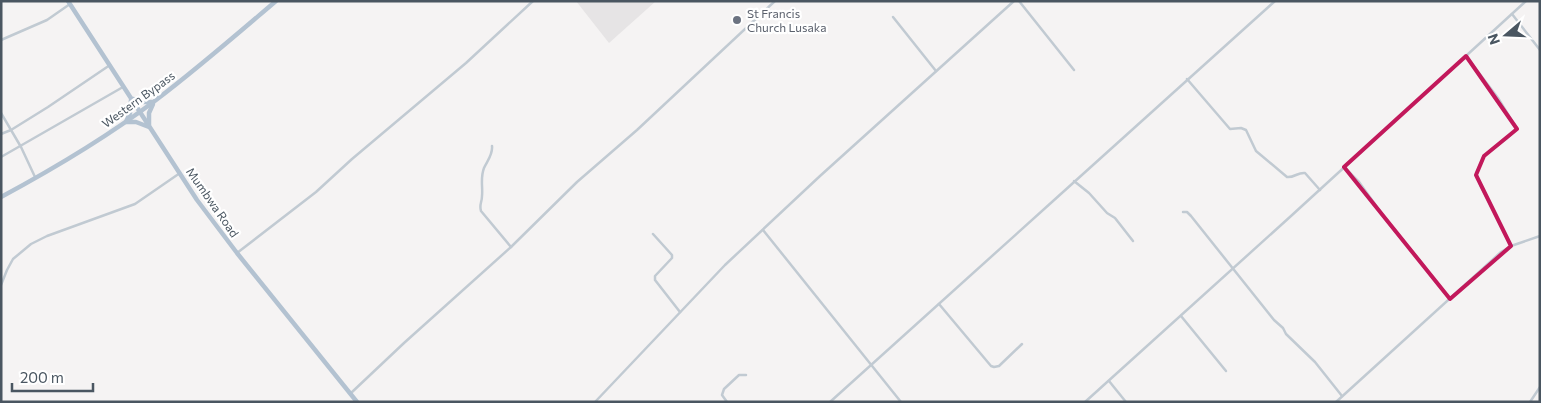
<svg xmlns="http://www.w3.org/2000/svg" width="1541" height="403" font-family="Commissioner,sans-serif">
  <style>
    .education { fill: #e6e4e5 }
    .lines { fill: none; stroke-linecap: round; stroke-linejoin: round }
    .street { stroke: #c1cad2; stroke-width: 2.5 }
    .primary { stroke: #b3c2d1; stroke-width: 4.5 }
    .marked { fill: none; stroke: #c2185b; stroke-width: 4; stroke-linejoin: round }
    .worship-dot { fill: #6b7280; stroke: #fff; stroke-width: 2 }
    .labels { text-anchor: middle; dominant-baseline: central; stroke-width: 4.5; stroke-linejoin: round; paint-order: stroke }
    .worship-label { font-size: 12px; fill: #5b616d; stroke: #fff; text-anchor: start }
    .street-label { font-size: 12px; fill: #4a5661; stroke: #fff }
  </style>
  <rect width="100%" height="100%" fill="#f5f3f3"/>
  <!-- education -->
  <path class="education" d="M 576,1 L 656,1 L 609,43 Z"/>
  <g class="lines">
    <!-- street -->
    <g class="street">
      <path d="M 1019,1 L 1074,70"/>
      <path d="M 1512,14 L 1540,50"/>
      <path d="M 893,17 L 936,71"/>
      <path d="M 1,40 L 47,20 L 70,4"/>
      <path d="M 1466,56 L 1498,98 L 1517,129 L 1506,139 L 1484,156 L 1476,173 L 1481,187 L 1511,245"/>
      <path d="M 1187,79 L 1230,129 L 1241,128 L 1246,130 L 1256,151 L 1287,177 C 1294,178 1298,172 1305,173 L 1320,190"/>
      <path d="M 1,113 L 21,147 L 35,177"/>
      <path d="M 1,134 L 11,130 L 48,107 L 110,65"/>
      <path d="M 492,146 C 493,155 487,161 484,168 C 480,178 483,187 482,196 C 482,202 479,205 481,211 L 511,247"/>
      <path d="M 1,157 L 123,87"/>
      <path d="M 1344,167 L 1359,182 L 1390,225 L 1422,263 L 1431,276 L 1450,299"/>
      <path d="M 1074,181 L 1089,193 L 1107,213 L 1115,218 L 1133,241"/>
      <path d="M 1183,212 L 1187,212 L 1191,216 L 1274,320 L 1283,328 L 1286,334 L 1315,362 L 1342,396"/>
      <path d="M 763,230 L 901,402"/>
      <path d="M 653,234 L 672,255 L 672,258 L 655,276 L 655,280 L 680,312"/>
      <path d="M 237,253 L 316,192 L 352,159 L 466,63 L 533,1"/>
      <path d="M 1,285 L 7,270 L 13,259 L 31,244 L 47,236 L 135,204 L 180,173"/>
      <path d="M 939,304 L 991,366 L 994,367 L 999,366 L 1022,344"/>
      <path d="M 1181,316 L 1226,371"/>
      <path d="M 1109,381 L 1126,402"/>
      <path d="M 351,393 L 404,343 L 511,247 L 577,182 L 637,130 L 775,1"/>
      <path d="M 595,402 L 725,265 L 820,176 L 1014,1"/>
      <path d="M 727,402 L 722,395 L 724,389 L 739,375 L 746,375"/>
      <path d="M 830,402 C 979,269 1126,134 1275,1"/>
      <path d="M 1085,402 L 1291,216 L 1526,1"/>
      <path d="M 1336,402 L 1501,252 L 1511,246 L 1540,236"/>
      <path d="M 1530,402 L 1540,387"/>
    </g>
    <!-- primary -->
    <g class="primary">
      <path d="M 68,1 L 197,200 L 237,253 L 357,402"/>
      <path d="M 133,99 L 142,102 L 152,102"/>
      <path d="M 131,100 L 130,113 L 126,122 L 136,122 L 149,127"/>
      <path d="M 149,125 L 149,113 L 153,104"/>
      <path d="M 1,197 C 55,168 107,137 156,100 C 197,69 236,35 276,1"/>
    </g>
  </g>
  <!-- marked area -->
  <path class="marked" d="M 1466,56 L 1517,129 L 1484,156 L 1476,175 L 1511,246 L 1450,299 L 1344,167 Z"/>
  <!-- markers -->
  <circle class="worship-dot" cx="737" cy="20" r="5"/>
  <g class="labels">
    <!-- worship labels -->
    <g class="worship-label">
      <text x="747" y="13">St Francis<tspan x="747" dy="14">Church Lusaka</tspan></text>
    </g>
    <!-- street labels -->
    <g class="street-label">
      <text transform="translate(138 99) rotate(-36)">Western Bypass</text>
      <text transform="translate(213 202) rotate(55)">Mumbwa Road</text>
    </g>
  </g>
  <!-- border -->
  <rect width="1541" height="403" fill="none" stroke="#4a5661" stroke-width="5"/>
  <!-- north arrow -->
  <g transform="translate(1506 35) rotate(251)" stroke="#ffffff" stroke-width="4" paint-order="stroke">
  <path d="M0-4L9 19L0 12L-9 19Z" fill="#4a5661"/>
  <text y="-8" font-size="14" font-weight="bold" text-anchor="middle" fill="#4a5661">N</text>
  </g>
  <!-- scale -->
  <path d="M12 383v8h81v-8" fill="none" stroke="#4a5661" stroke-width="2.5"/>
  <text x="20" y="383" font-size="15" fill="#4a5661" stroke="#ffffff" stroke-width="4" paint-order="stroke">200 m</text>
</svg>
